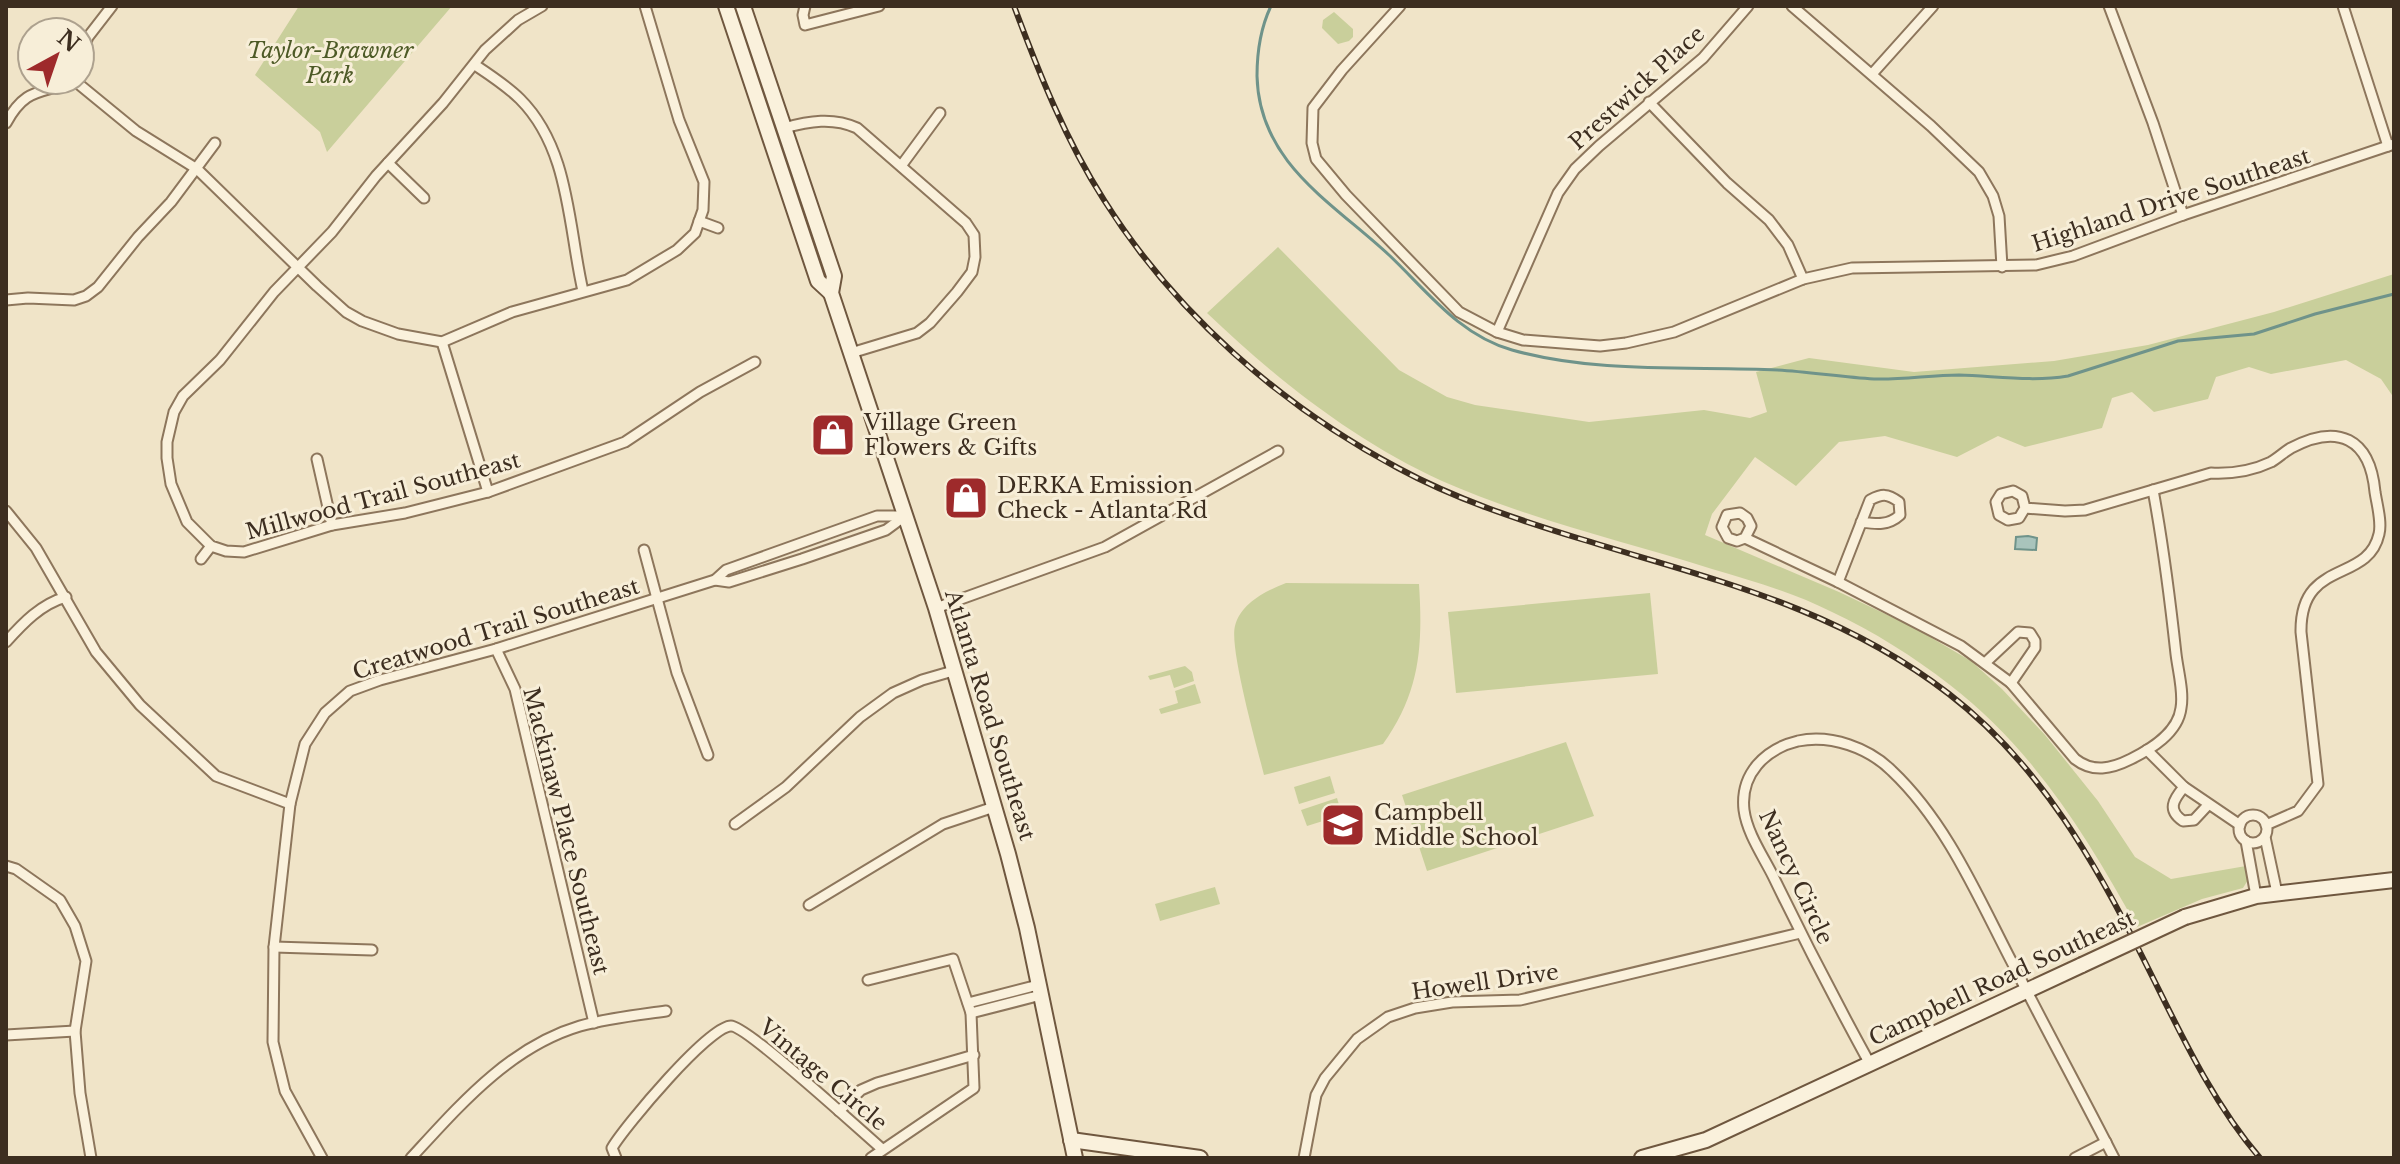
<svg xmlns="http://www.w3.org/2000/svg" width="2400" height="1164" font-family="'Libre Baskerville',serif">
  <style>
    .green { fill: #c9cf9b }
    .water { fill: #a9c4bc; stroke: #6f938a; stroke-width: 2 }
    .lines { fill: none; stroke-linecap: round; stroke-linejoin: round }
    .stream { stroke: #6f938a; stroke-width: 3 }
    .street-casing { stroke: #8d765c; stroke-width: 13 }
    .secondary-casing { stroke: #6f573f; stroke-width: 18 }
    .street { stroke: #faf1dc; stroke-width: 9 }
    .secondary { stroke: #faf1dc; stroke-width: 14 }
    .rail-casing { stroke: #3d2e20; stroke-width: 6 }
    .rail { stroke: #f7eed8; stroke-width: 3; stroke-dasharray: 9; stroke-linecap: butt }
    .secondary-bridge-casing { stroke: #6f573f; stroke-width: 18; stroke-linecap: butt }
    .secondary-bridge { stroke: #faf1dc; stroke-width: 14 }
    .labels { text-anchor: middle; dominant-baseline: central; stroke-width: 6; stroke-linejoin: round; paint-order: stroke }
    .park-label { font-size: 22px; font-style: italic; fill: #4d5a26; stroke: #f7eed8 }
    .street-label { font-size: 22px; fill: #3d2e20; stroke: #f7eed8 }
    .poi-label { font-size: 22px; fill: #3d2e20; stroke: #f7eed8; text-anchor: start }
  </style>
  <rect width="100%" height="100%" fill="#f0e4c8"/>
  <!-- green -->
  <g class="green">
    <path d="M 299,6 L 452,6 L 327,152 L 320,132 L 255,75 Z"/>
    <path d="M 1334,12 L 1353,29 L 1353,37 L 1349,41 L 1338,44 L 1322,28 L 1323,20 Z"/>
    <path d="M 1278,247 L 1399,370 L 1447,397 L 1475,405 L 1589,422 L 1704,410 L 1750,418 L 1767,412 L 1756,372 L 1809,358 L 1914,372 L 2054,361 L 2148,345 L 2274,312 L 2394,274 L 2394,398 L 2381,379 L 2346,360 L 2271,374 L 2249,367 L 2216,377 L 2208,399 L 2154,412 L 2132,392 L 2112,398 L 2102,428 L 2025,447 L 1998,436 L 1957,457 L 1885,436 L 1839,442 L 1796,486 L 1755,457 L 1712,514 L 1705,535 L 1839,592 L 1913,627 L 1971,661 L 2002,689 L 2045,735 L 2098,801 L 2135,857 L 2171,879 L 2246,866 L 2248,880 L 2243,888 L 2202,899 L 2137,927 C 2087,836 2033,749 1950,685 C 1914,657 1873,631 1832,612 C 1794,593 1753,581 1712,569 C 1623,541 1528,519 1442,481 C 1354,441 1276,379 1207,313 Z"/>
    <path d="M 1286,583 L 1419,584 C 1423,647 1420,692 1383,744 L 1264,775 C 1257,747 1229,648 1235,626 C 1241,603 1266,591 1286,583 Z"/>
    <path d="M 1650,593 L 1658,674 L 1456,693 L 1448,612 Z"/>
    <path d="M 1185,666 L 1192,672 L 1194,681 L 1174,688 L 1170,675 L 1150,680 L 1148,676 Z"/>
    <path d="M 1195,684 L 1201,703 L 1161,714 L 1159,709 L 1178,703 L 1175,691 Z"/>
    <path d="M 1566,742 L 1594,816 L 1427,871 L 1402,795 Z"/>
    <path d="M 1330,776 L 1335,793 L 1299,804 L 1294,787 Z"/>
    <path d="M 1337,798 L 1342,815 L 1307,826 L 1301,810 Z"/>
    <path d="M 1215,887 L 1220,904 L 1160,921 L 1155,904 Z"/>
  </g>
  <!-- water -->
  <path class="water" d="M 2028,536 L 2037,538 L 2036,550 L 2015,549 L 2016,537 Z"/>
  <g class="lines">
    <!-- stream -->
    <path class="stream" d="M 1271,6 C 1260,29 1257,51 1257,76 C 1259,163 1332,202 1389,255 C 1427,291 1459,335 1512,350 C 1597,374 1690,366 1778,370 C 1810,372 1842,377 1874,379 C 1902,380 1931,375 1959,375 C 1995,376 2032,382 2068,376 L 2178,341 L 2254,334 L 2315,314 L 2394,294"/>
    <!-- street casing -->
    <g class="street-casing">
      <g id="street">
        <path d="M 542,6 L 518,20 L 485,50 L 443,103 L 376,176 L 332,232 L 274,292 L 220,360 L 183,396 L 174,412 L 167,442 L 167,458 L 171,484 L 187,522 L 211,546 L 226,551 L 244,552 L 332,525 L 405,513 L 488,492 L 625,442 L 700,392 L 755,362"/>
        <path d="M 805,6 L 803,15 L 805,25 L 879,6"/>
        <path d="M 1400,6 L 1342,70 L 1313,108 L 1312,143 L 1316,159 L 1346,195 L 1459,312 L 1497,332 L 1523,340 L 1600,346 L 1626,343 L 1674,332 L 1803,279 L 1852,268 L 2036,265 L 2073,256 L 2183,215 L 2394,144"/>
        <path d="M 1792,6 L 1931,126 L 1979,172 L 1993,196 L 1999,216 L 2002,267"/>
        <path d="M 2109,6 L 2153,123 L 2183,215"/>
        <path d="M 2343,6 L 2388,146"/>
        <path d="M 80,55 L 88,37 L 112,6"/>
        <path d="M 475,65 C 490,75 507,86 520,99 C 570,149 568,226 583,291"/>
        <path d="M 1872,74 L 1933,6"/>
        <path d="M 75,81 L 136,131 L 197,169 L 317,286 L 346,312 L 362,321 L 398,334 L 442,342 L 512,312 L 627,280 L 677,250 L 695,233 L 703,210 L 704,182 L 679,120 L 645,6"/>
        <path d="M 1649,102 L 1727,183 L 1769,220 L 1788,245 L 1803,279"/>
        <path d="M 6,123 C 27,85 42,95 76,80"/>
        <path d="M 784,128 C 809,121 833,117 857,128 L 966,223 L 974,235 L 975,257 L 972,272 L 957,292 L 930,323 L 917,333 L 851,353"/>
        <path d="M 388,163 L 424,198"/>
        <path d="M 901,166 L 940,113"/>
        <path d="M 699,221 L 718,228"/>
        <path d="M 6,300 L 28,298 L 74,300 L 86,296 L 98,287 L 138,237 L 171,202 L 215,143"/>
        <path d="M 1497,332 L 1558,193 L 1575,169 L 1599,146 L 1703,58 L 1748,6"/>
        <path d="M 442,342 L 488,492"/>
        <path d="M 317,459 L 332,525"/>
        <path d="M 2025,508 L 2022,496 L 2013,491 L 2001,494 L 1996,502 L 1999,515 L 2008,520 L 2019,518 L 2025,508 L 2065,511 L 2085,510 L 2211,473 C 2232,474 2252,471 2271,462 C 2278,458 2284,452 2291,448 C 2338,423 2370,438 2375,492 C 2377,505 2382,522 2379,534 C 2368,584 2300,558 2301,632 L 2318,784 L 2298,811 L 2266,825"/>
        <path d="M 6,511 L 36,548 L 96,652 L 140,705 L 216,776 L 290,804"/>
        <path d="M 1745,538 L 1751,526 L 1747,518 L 1740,513 L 1727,515 L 1722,527 L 1728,538 L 1737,541 L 1745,538 L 1838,582 L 1961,646 L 2011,683 L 2075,759 C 2093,773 2111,769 2131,759 C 2151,749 2178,733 2181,708 C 2184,692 2178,671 2176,654 C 2170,599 2163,544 2153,490"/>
        <path d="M 644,550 L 677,673 L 708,755"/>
        <path d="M 201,559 L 211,546"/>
        <path d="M 715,580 L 729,582 L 802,559 L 886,530 L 905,516"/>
        <path d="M 1838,582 L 1870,500 C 1882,494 1887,493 1899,502 L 1900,515 C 1888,526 1876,524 1861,522"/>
        <path d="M 936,608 L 1105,547 L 1278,451"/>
        <path d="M 6,642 C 23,623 41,604 66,597"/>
        <path d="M 496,649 L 515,689 L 594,1023"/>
        <path d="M 1985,663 L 2018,632 L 2030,633 L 2035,641 L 2035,648 L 2011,683"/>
        <path d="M 2147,750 L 2184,787 L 2240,825"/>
        <path d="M 2184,787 C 2173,800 2167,810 2183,821 L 2194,820 L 2208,805"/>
        <circle cx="2253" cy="829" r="14"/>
        <path d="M 735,824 L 786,787 L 860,717 L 893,693 L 922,680 L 953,671"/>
        <path d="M 2265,837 L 2277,893"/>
        <path d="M 2246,841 L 2256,896"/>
        <path d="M 6,866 L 16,869 L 60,900 L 75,926 L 86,961 L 75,1031 L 80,1093 L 91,1158"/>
        <path d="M 809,905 L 943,824 L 994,807"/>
        <path d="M 274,947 L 372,950"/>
        <path d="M 868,980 L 953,959 L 971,1013 L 974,1088 L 871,1158"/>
        <path d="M 968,1003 L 1038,985"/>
        <path d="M 971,1013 L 1041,995"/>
        <path d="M 6,1035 L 75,1031"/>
        <path d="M 1870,1064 C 1836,1002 1804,940 1773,876 C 1763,856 1747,833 1744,810 C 1740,774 1765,749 1798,741 C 1831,734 1869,748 1892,771 C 1949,825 1980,902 2016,970 C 2048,1033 2082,1095 2114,1158"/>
        <path d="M 839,1111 L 861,1090 L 877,1083 L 974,1055"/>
        <path d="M 322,1158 L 285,1091 L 273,1042 L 274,947 L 290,804 L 305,744 L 325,713 L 350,691 L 380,680 L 496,649 L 715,580 L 726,570 L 877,516 L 905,516"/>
        <path d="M 411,1158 C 459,1106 509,1047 580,1026 C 608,1018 638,1015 666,1011"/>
        <path d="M 616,1158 L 612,1148 C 625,1126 709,1026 731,1026 C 747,1026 861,1131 882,1149"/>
        <path d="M 1304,1158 L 1316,1095 L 1325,1078 L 1357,1039 L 1388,1017 L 1415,1008 L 1452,1002 L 1520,1000 L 1800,933"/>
        <path d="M 2075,1158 L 2106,1142"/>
      </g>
    </g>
    <!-- secondary casing -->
    <g class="secondary-casing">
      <g id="secondary">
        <path d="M 726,6 L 818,281 L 831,293"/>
        <path d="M 743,6 L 834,276 L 831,293 L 936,608 L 1008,854 L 1027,928 L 1075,1158"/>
        <path d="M 2185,917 L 2256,896 L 2394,880"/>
        <path d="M 1071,1140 L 1200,1158"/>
        <path d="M 1642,1158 L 1706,1140 L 2082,965"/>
      </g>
    </g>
    <!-- street -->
    <use href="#street" class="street"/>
    <!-- secondary -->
    <use href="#secondary" class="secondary"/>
    <!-- rail casing -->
    <g class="rail-casing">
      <path id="rail" d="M 1014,6 C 1039,73 1065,139 1104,200 C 1175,313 1281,406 1398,468 C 1455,499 1519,520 1581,539 C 1714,580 1836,607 1949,694 C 2040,764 2097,865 2147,966 C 2180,1032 2212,1102 2260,1158"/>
    </g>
    <!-- rail -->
    <use href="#rail" class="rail"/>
    <!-- secondary-bridge casing -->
    <g class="secondary-bridge-casing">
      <path id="secondary-bridge" d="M 2082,965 L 2185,917"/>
    </g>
    <!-- secondary-bridge -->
    <use href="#secondary-bridge" class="secondary-bridge"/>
  </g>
  <!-- icons -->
  <defs>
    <g id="shop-square" transform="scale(2.3)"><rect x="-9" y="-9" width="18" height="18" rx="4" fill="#9e2a2b" stroke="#f7eed8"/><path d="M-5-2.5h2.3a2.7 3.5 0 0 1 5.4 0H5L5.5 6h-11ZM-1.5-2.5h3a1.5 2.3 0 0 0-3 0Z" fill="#fff"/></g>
    <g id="school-square" transform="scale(2.3)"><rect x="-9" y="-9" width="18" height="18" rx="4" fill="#9e2a2b" stroke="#f7eed8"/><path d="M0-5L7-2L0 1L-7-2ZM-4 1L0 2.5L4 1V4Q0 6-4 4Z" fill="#fff"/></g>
  </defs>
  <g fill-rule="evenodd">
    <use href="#shop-square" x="833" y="435"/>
    <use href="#shop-square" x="966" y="498"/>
    <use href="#school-square" x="1343" y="825"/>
  </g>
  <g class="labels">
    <!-- park labels -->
    <g class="park-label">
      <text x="330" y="50">Taylor-Brawner<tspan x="330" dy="25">Park</tspan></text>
    </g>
    <!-- street labels -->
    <g class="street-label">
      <text transform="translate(1637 88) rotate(-42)">Prestwick Place</text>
      <text transform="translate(2171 200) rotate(-18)">Highland Drive Southeast</text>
      <text transform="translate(383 496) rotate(-15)">Millwood Trail Southeast</text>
      <text transform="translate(496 629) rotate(-17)">Creatwood Trail Southeast</text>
      <text transform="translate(990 715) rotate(73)">Atlanta Road Southeast</text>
      <text transform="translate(566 831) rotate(76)">Mackinaw Place Southeast</text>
      <text transform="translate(1796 877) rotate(65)">Nancy Circle</text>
      <text transform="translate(2002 978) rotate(-25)">Campbell Road Southeast</text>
      <text transform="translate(1485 982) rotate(-8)">Howell Drive</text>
      <text transform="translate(823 1075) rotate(40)">Vintage Circle</text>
    </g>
    <!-- poi labels -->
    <g class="poi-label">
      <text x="864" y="422">Village Green<tspan x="864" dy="25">Flowers &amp; Gifts</tspan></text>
      <text x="997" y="485">DERKA Emission<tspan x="997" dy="25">Check - Atlanta Rd</tspan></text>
      <text x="1374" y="812">Campbell<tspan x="1374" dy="25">Middle School</tspan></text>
    </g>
  </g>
  <!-- border -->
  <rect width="2400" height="1164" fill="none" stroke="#3d2e20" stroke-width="16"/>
  <!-- north arrow -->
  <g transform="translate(56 56) rotate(40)"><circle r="38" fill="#f7eed8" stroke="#ada18e" stroke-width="2"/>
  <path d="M0-6L14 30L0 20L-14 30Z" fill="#9e2a2b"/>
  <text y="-12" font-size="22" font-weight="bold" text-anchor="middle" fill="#3d2e20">N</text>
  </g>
</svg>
